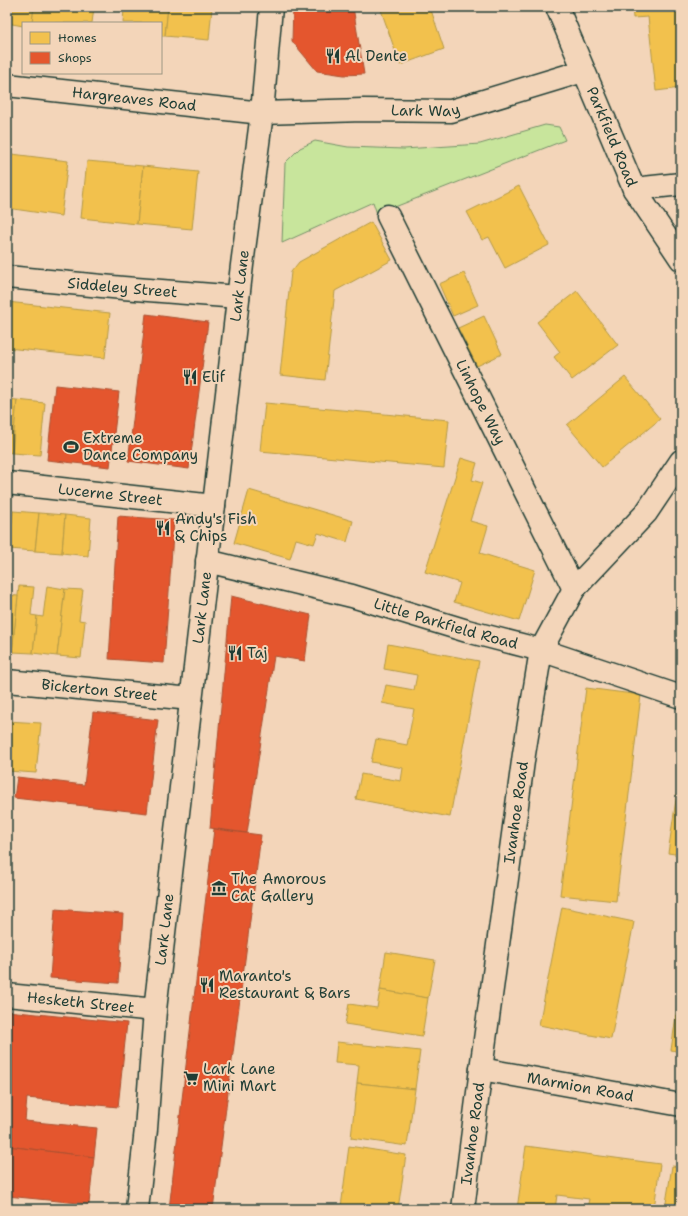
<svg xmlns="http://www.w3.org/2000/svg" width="688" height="1216" font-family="'Shantell Sans',sans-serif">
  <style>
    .green { fill: #c8e59c; stroke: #749168 }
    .homes { fill: #f2c14e; stroke: #b39946 }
    .shops { fill: #e4572e; stroke: #a94f30 }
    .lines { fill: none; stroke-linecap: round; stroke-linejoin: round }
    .minor-casing { stroke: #1f3d34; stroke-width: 25 }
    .minor { stroke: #f3d5b9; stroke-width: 22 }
    .labels { text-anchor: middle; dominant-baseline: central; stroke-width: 4; stroke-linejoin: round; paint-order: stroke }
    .poi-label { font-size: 15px; fill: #1f3d34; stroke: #f3d5b9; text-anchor: start }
    .street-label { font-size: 15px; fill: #1f3d34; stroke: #f3d5b9 }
  </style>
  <rect width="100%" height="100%" fill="#f3d5b9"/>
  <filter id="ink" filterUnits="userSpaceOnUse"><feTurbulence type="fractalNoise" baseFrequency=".025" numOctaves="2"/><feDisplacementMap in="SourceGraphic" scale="8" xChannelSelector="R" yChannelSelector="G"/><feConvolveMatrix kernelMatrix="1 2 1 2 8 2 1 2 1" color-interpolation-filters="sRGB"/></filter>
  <g filter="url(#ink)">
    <!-- green -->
    <path class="green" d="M 545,125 L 559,127 L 565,140 L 377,214 L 373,202 L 282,243 L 285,163 L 300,148 L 315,141 L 348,147 L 404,149 L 480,144 Z"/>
    <!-- homes -->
    <g class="homes">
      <path d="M 7,7 L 34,7 L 32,23 L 23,23 L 23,26 L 7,23 Z"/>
      <path d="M 34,7 L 94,7 L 92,23 L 32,23 Z"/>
      <path d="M 124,7 L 168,7 L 165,36 L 161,36 L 161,23 L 123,23 Z"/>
      <path d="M 168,7 L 212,7 L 209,40 L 165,36 Z"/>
      <path d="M 380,7 L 430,7 L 444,49 L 400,65 Z"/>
      <path d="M 632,7 L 681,7 L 681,88 L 656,91 L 648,17 L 633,18 Z"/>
      <path d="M 7,153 L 12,154 L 7,191 Z"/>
      <path d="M 12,154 L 68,161 L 61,216 L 7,208 L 7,191 Z"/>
      <path d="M 87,161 L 143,166 L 137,224 L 81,218 Z"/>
      <path d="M 143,166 L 198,172 L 192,229 L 137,224 Z"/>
      <path d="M 519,186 L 549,245 L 505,268 L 489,237 L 482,240 L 467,212 Z"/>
      <path d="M 371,222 L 392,260 L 335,291 L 325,380 L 280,375 L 291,272 L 299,262 Z"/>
      <path d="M 464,273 L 478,305 L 453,316 L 439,284 Z"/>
      <path d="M 577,291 L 618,345 L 572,380 L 554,357 L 560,352 L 537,322 Z"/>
      <path d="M 7,302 L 110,313 L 105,358 L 7,348 Z"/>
      <path d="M 484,316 L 502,354 L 477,366 L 458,328 Z"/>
      <path d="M 625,377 L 660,419 L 602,467 L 567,425 Z"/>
      <path d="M 7,399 L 17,400 L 12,453 L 7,452 Z"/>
      <path d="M 17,400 L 45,403 L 40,455 L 12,453 Z"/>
      <path d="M 265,403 L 449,420 L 444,468 L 260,451 Z"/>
      <path d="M 461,458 L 477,463 L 472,480 L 482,483 L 470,521 L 488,526 L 480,553 L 535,570 L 519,621 L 454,602 L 460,583 L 425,572 Z"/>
      <path d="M 249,490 L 353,521 L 347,542 L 318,533 L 314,544 L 296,539 L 290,559 L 234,543 Z"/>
      <path d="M 7,510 L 13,511 L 9,549 L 7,548 Z"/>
      <path d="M 13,511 L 39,513 L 35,551 L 9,549 Z"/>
      <path d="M 39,513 L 65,515 L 62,553 L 35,551 Z"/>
      <path d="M 65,515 L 91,518 L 88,556 L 62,553 Z"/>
      <path d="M 19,586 L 34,587 L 31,615 L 37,616 L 33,653 L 12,652 Z"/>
      <path d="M 47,586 L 65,589 L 57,656 L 33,653 L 37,616 L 43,617 Z"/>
      <path d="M 65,589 L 83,590 L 79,620 L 85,621 L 81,658 L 57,656 Z"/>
      <path d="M 7,595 L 18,596 L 12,652 L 7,651 Z"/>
      <path d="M 388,644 L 479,661 L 450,817 L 356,799 L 361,774 L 401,781 L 403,768 L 371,762 L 376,739 L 407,745 L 414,709 L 382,703 L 386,685 L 414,690 L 417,675 L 384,669 Z"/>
      <path d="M 586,688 L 641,695 L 616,901 L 560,895 Z"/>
      <path d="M 7,721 L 41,723 L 36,773 L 7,771 Z"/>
      <path d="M 681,767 L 681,855 L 668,853 Z"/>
      <path d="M 562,907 L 634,922 L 611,1039 L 539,1025 Z"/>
      <path d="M 386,952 L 435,960 L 428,998 L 380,990 Z"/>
      <path d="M 380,990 L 428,998 L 422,1036 L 345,1024 L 349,1004 L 377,1008 Z"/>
      <path d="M 679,996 L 681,996 L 681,1052 L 671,1050 Z"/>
      <path d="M 337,1042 L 420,1051 L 415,1089 L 357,1083 L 359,1065 L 335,1063 Z"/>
      <path d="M 357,1083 L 415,1089 L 407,1146 L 351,1138 Z"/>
      <path d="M 349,1146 L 406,1155 L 398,1209 L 355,1209 L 341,1207 Z"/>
      <path d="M 526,1146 L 660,1164 L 654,1209 L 596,1209 L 587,1208 L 589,1199 L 557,1195 L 555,1209 L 517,1209 Z"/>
      <path d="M 672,1166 L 681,1167 L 681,1209 L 665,1209 Z"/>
    </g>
    <!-- shops -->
    <g class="shops">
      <path d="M 293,7 L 353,7 L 364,74 L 344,75 L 317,71 L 292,41 Z"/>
      <path d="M 146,314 L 208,322 L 189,469 L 128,461 Z"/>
      <path d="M 55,385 L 119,392 L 110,467 L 47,460 Z"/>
      <path d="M 118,516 L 174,520 L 164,663 L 109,659 Z"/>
      <path d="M 231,596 L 311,615 L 305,661 L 274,656 L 247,833 L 210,828 Z"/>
      <path d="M 93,712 L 158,720 L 147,813 L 14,798 L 17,777 L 84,785 Z"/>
      <path d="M 214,829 L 261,835 L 213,1209 L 169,1209 Z"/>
      <path d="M 55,909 L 123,914 L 118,983 L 50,978 Z"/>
      <path d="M 7,1011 L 127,1023 L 118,1107 L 27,1098 L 25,1121 L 97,1128 L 94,1157 L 7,1146 Z"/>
      <path d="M 7,1146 L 94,1157 L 89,1204 L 7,1196 Z"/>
    </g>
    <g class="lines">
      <!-- minor casing -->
      <g class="minor-casing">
        <g id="minor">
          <path id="s1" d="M 557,7 L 634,189 L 681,259"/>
          <path id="s2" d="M 7,85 L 262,113 L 363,110 L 451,111 L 583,71"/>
          <path d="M 634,189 L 681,184"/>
          <path id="s3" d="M 388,216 L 574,589"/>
          <path id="s4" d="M 7,277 L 123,288 L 238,297"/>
          <path id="s5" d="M 7,483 L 214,506"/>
          <path id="s6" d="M 207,561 L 352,596 L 467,631 L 541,650 L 681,697"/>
          <path id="s7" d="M 7,681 L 191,699"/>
          <path id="s8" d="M 7,995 L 155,1010"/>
          <path id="s9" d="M 481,1069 L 681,1105"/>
          <path id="s10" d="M 137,1209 L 146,1129 L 155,1010 L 242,265 L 262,113 L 271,7"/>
          <path id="s11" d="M 463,1209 L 481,1069 L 524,754 L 541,650 L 574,589 L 646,513 L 681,461"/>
        </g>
      </g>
      <!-- minor -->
      <use href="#minor" class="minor"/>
    </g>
  </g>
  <!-- icons -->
  <defs>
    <g id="restaurant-bare" transform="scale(1.2)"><path d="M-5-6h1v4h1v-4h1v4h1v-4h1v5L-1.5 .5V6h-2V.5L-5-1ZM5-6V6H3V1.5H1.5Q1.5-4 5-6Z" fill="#1f3d34" stroke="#f3d5b9" stroke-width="2.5" paint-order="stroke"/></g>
    <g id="stadium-bare" transform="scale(1.2)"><path d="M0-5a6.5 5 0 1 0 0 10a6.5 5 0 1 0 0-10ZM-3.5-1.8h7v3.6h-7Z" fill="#1f3d34" stroke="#f3d5b9" stroke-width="2.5" paint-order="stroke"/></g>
    <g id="museum-bare" transform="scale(1.2)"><path d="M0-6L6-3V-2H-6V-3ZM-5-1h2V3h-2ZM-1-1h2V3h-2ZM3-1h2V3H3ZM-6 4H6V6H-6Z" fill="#1f3d34" stroke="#f3d5b9" stroke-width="2.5" paint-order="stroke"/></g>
    <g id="supermarket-bare" transform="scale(1.2)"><path d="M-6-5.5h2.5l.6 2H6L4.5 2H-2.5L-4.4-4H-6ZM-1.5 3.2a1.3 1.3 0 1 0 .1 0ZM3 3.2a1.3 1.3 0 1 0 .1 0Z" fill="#1f3d34" stroke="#f3d5b9" stroke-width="2.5" paint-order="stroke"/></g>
  </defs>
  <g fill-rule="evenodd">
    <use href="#restaurant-bare" x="333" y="56"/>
    <use href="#restaurant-bare" x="190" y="377"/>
    <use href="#stadium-bare" x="71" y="447"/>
    <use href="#restaurant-bare" x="163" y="528"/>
    <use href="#restaurant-bare" x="235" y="653"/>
    <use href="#museum-bare" x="219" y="888"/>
    <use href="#restaurant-bare" x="207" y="985"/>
    <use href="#supermarket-bare" x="191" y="1078"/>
  </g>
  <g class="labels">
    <!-- poi labels -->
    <g class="poi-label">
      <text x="345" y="56">Al Dente</text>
      <text x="202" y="377">Elif</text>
      <text x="83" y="438">Extreme<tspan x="83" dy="17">Dance Company</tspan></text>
      <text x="175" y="519">Andy's Fish<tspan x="175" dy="17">&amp; Chips</tspan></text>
      <text x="247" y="653">Taj</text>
      <text x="231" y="879">The Amorous<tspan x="231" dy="17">Cat Gallery</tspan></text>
      <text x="219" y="976">Maranto's<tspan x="219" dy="17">Restaurant &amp; Bars</tspan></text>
      <text x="203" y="1069">Lark Lane<tspan x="203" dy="17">Mini Mart</tspan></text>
    </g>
    <!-- street labels -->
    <g class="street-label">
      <text stroke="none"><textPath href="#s2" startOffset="128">Hargreaves Road</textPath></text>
      <text stroke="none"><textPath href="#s2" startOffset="420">Lark Way</textPath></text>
      <text stroke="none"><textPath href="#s1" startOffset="141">Parkfield Road</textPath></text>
      <text stroke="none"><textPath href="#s10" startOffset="929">Lark Lane</textPath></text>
      <text stroke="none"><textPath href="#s4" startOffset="116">Siddeley Street</textPath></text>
      <text stroke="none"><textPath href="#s3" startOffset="208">Linhope Way</textPath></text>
      <text stroke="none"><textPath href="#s5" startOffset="104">Lucerne Street</textPath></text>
      <text stroke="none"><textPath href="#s10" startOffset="605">Lark Lane</textPath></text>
      <text stroke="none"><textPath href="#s6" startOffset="247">Little Parkfield Road</textPath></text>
      <text stroke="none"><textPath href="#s7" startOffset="93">Bickerton Street</textPath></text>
      <text stroke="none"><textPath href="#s11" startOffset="400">Ivanhoe Road</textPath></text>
      <text stroke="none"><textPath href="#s10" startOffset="281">Lark Lane</textPath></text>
      <text stroke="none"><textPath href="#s8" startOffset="74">Hesketh Street</textPath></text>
      <text stroke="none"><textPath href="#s9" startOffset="101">Marmion Road</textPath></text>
      <text stroke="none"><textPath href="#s11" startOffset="76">Ivanhoe Road</textPath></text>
    </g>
  </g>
  <!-- margin -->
  <rect width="688" height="1216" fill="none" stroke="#f3d5b9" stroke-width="24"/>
  <rect x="12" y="12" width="664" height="1192" fill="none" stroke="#1f3d34" stroke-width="1.5" filter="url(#ink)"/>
  <!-- legend -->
  <rect x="22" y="22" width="140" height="52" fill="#f3d5b9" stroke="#9e9884"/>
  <rect x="30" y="32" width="20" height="12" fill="#f2c14e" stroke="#9e9884"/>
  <text x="58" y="42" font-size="12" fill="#1f3d34">Homes</text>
  <rect x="30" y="52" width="20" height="12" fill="#e4572e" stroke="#9e9884"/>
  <text x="58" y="62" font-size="12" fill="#1f3d34">Shops</text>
</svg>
